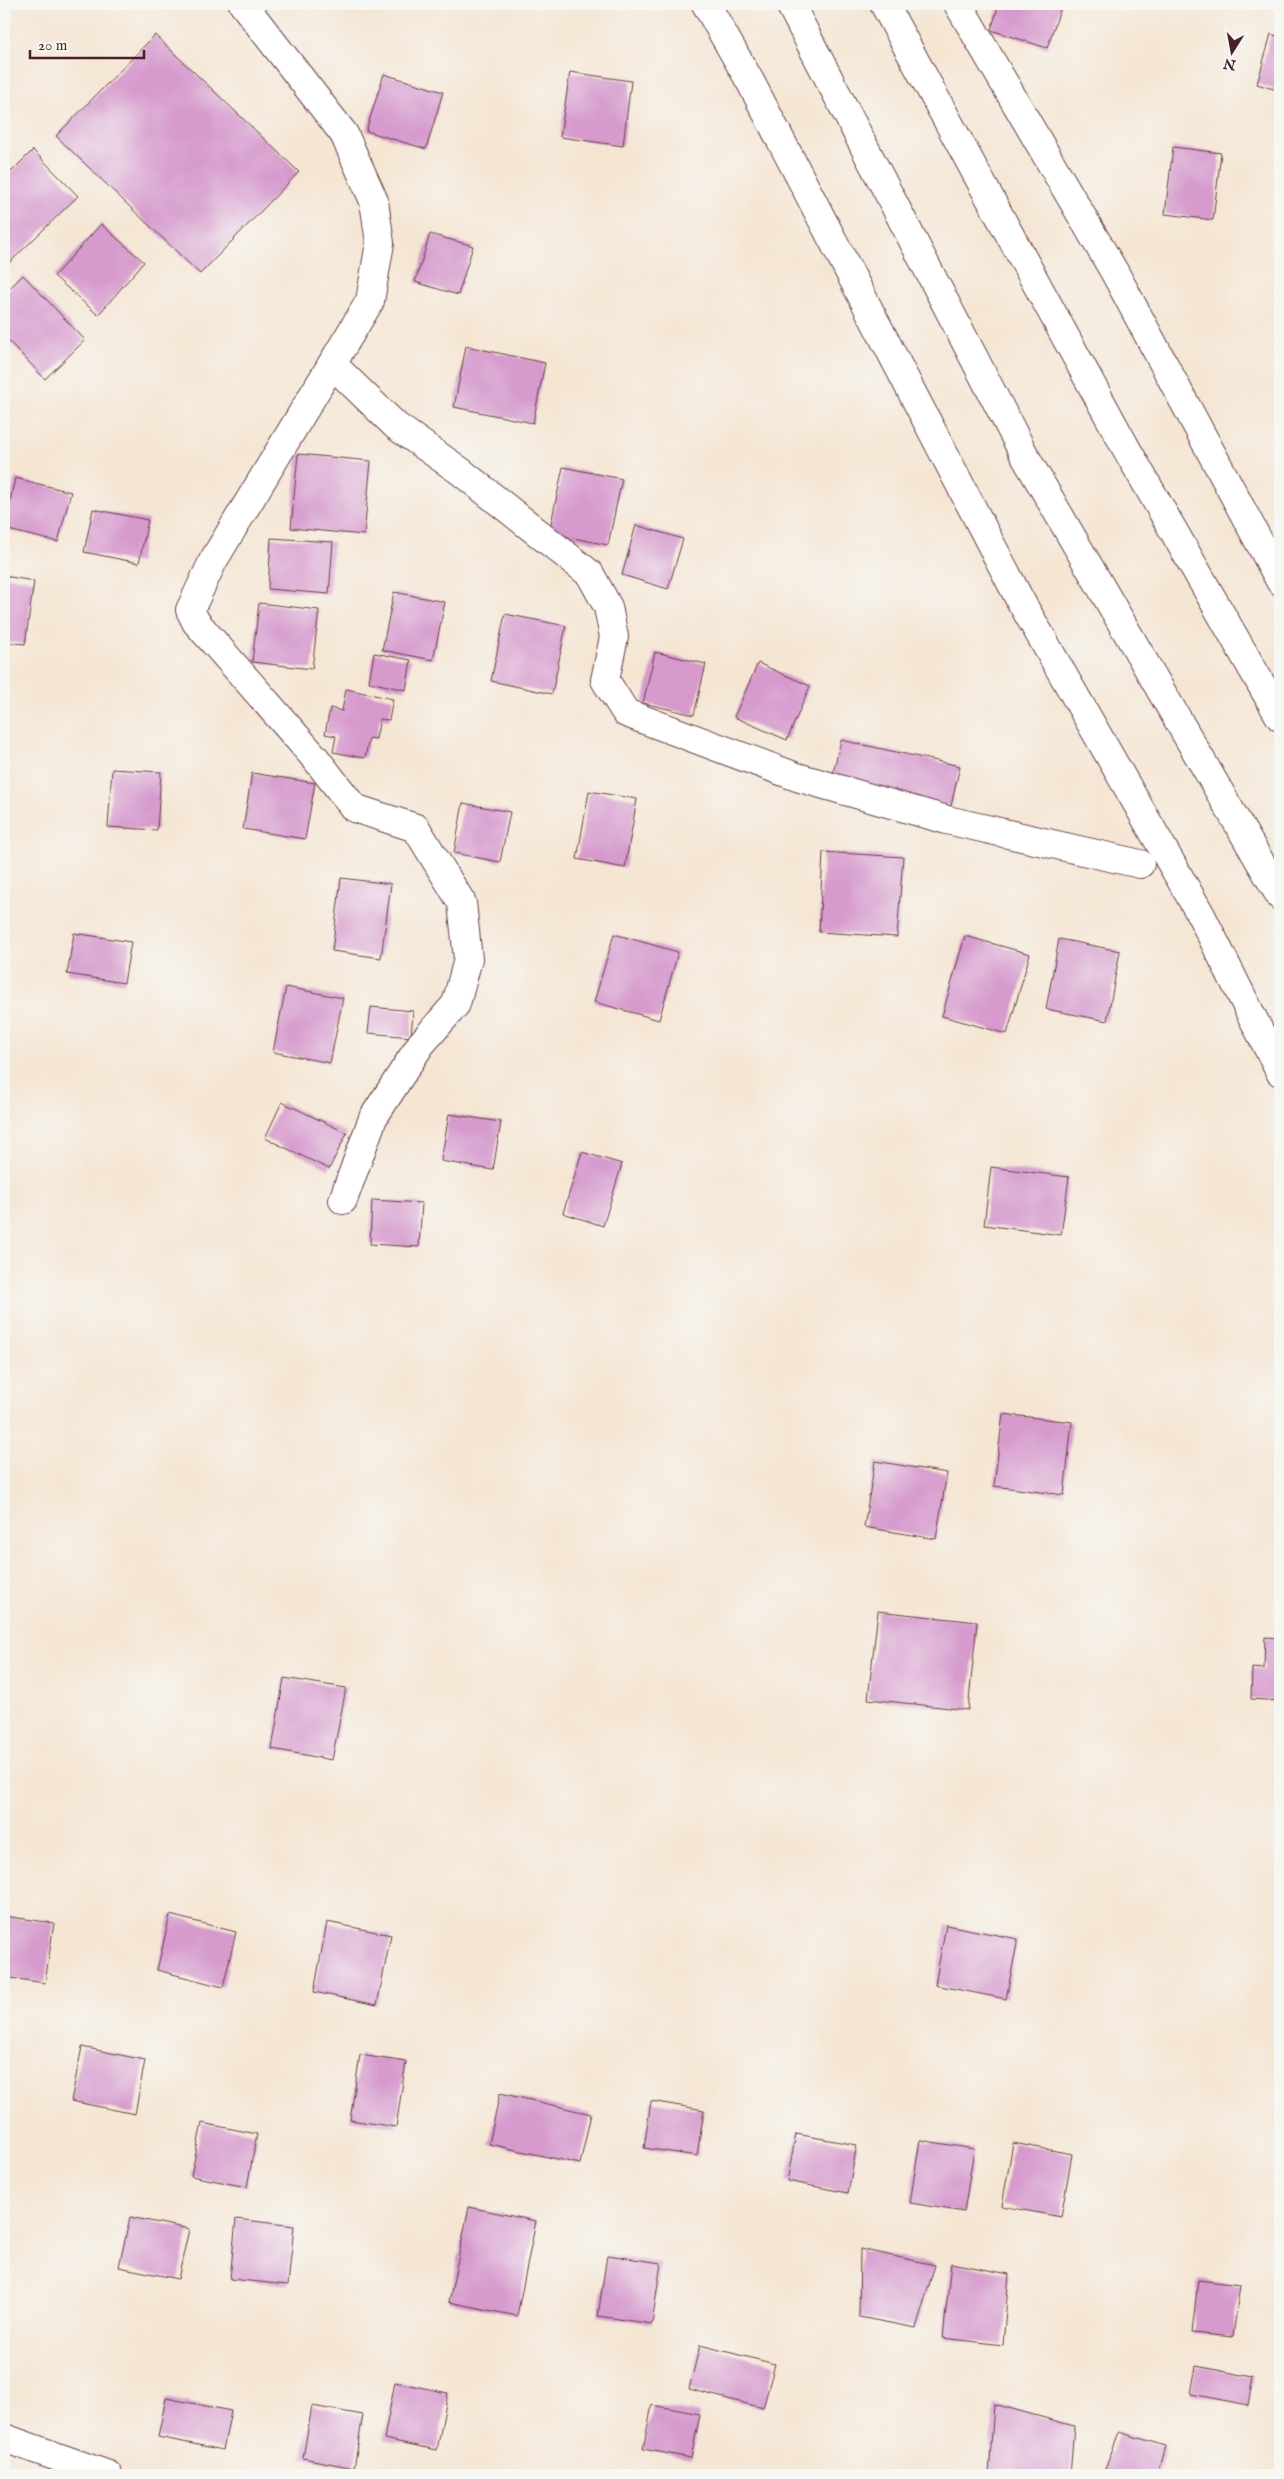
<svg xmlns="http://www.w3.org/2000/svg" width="1284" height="2479" font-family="'IM FELL English',serif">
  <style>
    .building { fill: #d69acd }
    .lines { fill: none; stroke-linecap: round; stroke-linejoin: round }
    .minor-casing { stroke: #643d44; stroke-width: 30 }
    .tertiary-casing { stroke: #643d44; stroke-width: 30 }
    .trunk-casing { stroke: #643d44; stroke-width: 30 }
    .minor { stroke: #fff; stroke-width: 28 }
    .tertiary { stroke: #fff; stroke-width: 28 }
    .trunk { stroke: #fff; stroke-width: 28 }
  </style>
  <rect width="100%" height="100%" fill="#f6f6f2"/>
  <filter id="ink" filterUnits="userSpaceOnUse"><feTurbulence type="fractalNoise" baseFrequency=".02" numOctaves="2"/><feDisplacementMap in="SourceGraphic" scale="10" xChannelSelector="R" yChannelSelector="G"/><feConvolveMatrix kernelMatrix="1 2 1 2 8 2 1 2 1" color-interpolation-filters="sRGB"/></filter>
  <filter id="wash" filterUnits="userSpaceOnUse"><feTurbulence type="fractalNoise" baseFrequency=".0096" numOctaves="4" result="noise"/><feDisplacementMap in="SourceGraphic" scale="20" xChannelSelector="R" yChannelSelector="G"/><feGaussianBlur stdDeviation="1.12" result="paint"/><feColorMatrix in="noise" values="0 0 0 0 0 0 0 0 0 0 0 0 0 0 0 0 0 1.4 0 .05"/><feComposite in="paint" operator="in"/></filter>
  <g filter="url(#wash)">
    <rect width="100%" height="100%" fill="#f5e6d4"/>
    <g id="blocks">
      <!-- building -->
      <g class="building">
        <path d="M 999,4 L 1062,4 L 1047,48 L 991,30 Z"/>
        <path d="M 1271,34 L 1280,37 L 1280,91 L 1257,84 Z"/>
        <path d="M 155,35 L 299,172 L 200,274 L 56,136 Z"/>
        <path d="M 570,72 L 631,81 L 623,146 L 560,137 Z"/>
        <path d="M 384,74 L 443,92 L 426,149 L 366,131 Z"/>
        <path d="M 1173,147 L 1221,153 L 1213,220 L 1165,214 Z"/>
        <path d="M 33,150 L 78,196 L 4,268 L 4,179 Z"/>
        <path d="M 101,224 L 144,262 L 98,315 L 54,276 Z"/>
        <path d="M 430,234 L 473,246 L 458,295 L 415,282 Z"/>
        <path d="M 23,275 L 85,340 L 45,379 L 4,336 L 4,294 Z"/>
        <path d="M 466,346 L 545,363 L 533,423 L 454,407 Z"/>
        <path d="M 298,454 L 371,461 L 364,535 L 291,528 Z"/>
        <path d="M 563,467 L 622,479 L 608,545 L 549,533 Z"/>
        <path d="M 15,478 L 71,492 L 58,542 L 4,529 Z"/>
        <path d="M 93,509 L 148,520 L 139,563 L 84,552 Z"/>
        <path d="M 636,525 L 683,539 L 668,589 L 622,575 Z"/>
        <path d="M 271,538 L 333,542 L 329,594 L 268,589 Z"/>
        <path d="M 4,576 L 34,581 L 25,644 L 4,642 Z"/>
        <path d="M 394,592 L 445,602 L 433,660 L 382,650 Z"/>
        <path d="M 259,603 L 319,610 L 312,669 L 252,662 Z"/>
        <path d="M 505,614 L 566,626 L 552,694 L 491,681 Z"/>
        <path d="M 655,652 L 706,664 L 694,715 L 643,703 Z"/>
        <path d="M 374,653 L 411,660 L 406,690 L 369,682 Z"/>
        <path d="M 758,663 L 810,686 L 787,740 L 734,717 Z"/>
        <path d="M 346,689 L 393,699 L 389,720 L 380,719 L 376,739 L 369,738 L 365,758 L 333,752 L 336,736 L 325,734 L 330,708 L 342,711 Z"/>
        <path d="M 841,740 L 960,766 L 951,806 L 831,781 Z"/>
        <path d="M 112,769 L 161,772 L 157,830 L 108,827 Z"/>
        <path d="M 252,773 L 315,783 L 305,839 L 243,829 Z"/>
        <path d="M 589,791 L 637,799 L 625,868 L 577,859 Z"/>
        <path d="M 463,803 L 510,812 L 500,862 L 454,853 Z"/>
        <path d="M 823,852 L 903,857 L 897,937 L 819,932 Z"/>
        <path d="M 341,878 L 391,884 L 381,958 L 332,951 Z"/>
        <path d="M 74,933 L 131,942 L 124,983 L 67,974 Z"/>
        <path d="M 614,934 L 678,952 L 659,1020 L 594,1002 Z"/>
        <path d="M 965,936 L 1030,954 L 1007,1034 L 942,1016 Z"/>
        <path d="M 1059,939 L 1120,951 L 1107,1021 L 1046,1009 Z"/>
        <path d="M 286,987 L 343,998 L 330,1063 L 273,1052 Z"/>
        <path d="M 371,1007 L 413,1011 L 411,1037 L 368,1033 Z"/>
        <path d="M 282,1102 L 347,1133 L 329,1169 L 265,1138 Z"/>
        <path d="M 449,1114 L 501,1122 L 493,1170 L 441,1161 Z"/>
        <path d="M 582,1152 L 622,1164 L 603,1226 L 563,1213 Z"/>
        <path d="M 991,1167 L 1069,1177 L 1061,1235 L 984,1225 Z"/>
        <path d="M 372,1200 L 422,1203 L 419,1247 L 370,1244 Z"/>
        <path d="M 1003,1414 L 1072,1422 L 1064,1495 L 994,1486 Z"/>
        <path d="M 875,1461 L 947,1473 L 936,1539 L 864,1527 Z"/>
        <path d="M 878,1611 L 977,1622 L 968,1710 L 868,1699 Z"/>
        <path d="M 1265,1637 L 1280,1638 L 1280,1701 L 1251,1699 L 1252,1668 L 1264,1669 Z"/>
        <path d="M 284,1678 L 346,1688 L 332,1760 L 272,1749 Z"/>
        <path d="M 170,1915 L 236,1932 L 223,1987 L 157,1970 Z"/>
        <path d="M 4,1916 L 54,1923 L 45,1983 L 4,1977 Z"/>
        <path d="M 327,1922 L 391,1935 L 377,2005 L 314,1992 Z"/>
        <path d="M 946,1925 L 1018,1939 L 1006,1999 L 935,1985 Z"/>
        <path d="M 82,2047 L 145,2060 L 135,2114 L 71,2101 Z"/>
        <path d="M 360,2055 L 406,2062 L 396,2127 L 350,2120 Z"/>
        <path d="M 500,2093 L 591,2114 L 580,2164 L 489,2144 Z"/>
        <path d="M 651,2101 L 704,2110 L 697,2156 L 644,2148 Z"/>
        <path d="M 202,2123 L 257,2134 L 247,2187 L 191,2176 Z"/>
        <path d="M 796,2134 L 857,2145 L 848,2193 L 787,2181 Z"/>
        <path d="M 920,2140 L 974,2149 L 964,2212 L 910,2203 Z"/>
        <path d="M 1013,2143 L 1072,2154 L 1061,2217 L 1002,2206 Z"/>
        <path d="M 469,2207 L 536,2221 L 517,2316 L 449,2302 Z"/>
        <path d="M 130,2217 L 189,2229 L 178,2279 L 119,2267 Z"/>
        <path d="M 236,2219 L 294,2226 L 288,2285 L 230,2279 Z"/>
        <path d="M 860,2249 L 935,2265 L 916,2328 L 859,2317 Z"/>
        <path d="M 607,2255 L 661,2263 L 652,2324 L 598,2316 Z"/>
        <path d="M 951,2263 L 1009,2274 L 1003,2345 L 943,2338 Z"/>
        <path d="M 1198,2280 L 1240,2285 L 1233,2337 L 1192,2333 Z"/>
        <path d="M 700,2345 L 775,2364 L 763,2408 L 689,2389 Z"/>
        <path d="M 1196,2366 L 1253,2377 L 1248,2405 L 1191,2394 Z"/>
        <path d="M 395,2382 L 448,2393 L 437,2450 L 384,2439 Z"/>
        <path d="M 166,2398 L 231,2411 L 223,2450 L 158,2437 Z"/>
        <path d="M 994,2404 L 1074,2426 L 1070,2475 L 989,2475 Z"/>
        <path d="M 652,2405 L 700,2414 L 691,2458 L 643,2449 Z"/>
        <path d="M 312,2406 L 363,2415 L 354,2468 L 303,2458 Z"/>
        <path d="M 1119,2432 L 1165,2446 L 1157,2475 L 1103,2475 Z"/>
      </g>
    </g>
  </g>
  <g filter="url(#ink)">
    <use href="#blocks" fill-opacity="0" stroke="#643d44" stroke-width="1"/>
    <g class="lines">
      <!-- minor casing -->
      <g class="minor-casing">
        <g id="minor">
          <path d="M 243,4 L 344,134 L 374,201 L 380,243 L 370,301 L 213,561 L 190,610 L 196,622 L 316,759 L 354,808 L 416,828 L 462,903 L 468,959 L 456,1004 L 421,1044 L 373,1118 L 343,1200"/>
          <path d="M 332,364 L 396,426 L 460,471 L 590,574 L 608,607 L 614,637 L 605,680 L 626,713 L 797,777 L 947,820 L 1140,864"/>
          <path d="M 4,2438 L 108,2475"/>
        </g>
      </g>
      <!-- tertiary casing -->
      <g class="tertiary-casing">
        <g id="tertiary">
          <path d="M 706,4 L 751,83 L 1020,600 L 1201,915 L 1280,1072"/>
          <path d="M 958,4 L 1115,273 L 1280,581"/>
        </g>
      </g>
      <!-- trunk casing -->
      <g class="trunk-casing">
        <g id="trunk">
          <path d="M 790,4 L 1026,458 L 1280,896"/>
          <path d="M 884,4 L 1126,448 L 1280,717"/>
        </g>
      </g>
      <!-- minor -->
      <use href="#minor" class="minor"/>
      <!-- tertiary -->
      <use href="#tertiary" class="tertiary"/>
      <!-- trunk -->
      <use href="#trunk" class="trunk"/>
    </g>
  </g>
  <!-- margin -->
  <rect width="1284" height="2479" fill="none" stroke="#f6f6f2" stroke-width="20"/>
  <!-- north arrow -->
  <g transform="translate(1232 52) rotate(191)" stroke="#f6f6f2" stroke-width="4" paint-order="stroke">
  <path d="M0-4L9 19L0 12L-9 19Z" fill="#4a1f2b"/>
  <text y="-8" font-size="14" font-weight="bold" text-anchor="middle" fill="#4a1f2b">N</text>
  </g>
  <!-- scale -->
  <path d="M30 50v8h114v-8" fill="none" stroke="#4a1f2b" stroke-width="2.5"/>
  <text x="38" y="50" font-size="15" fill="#4a1f2b" stroke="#f6f6f2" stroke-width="4" paint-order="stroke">20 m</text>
</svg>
